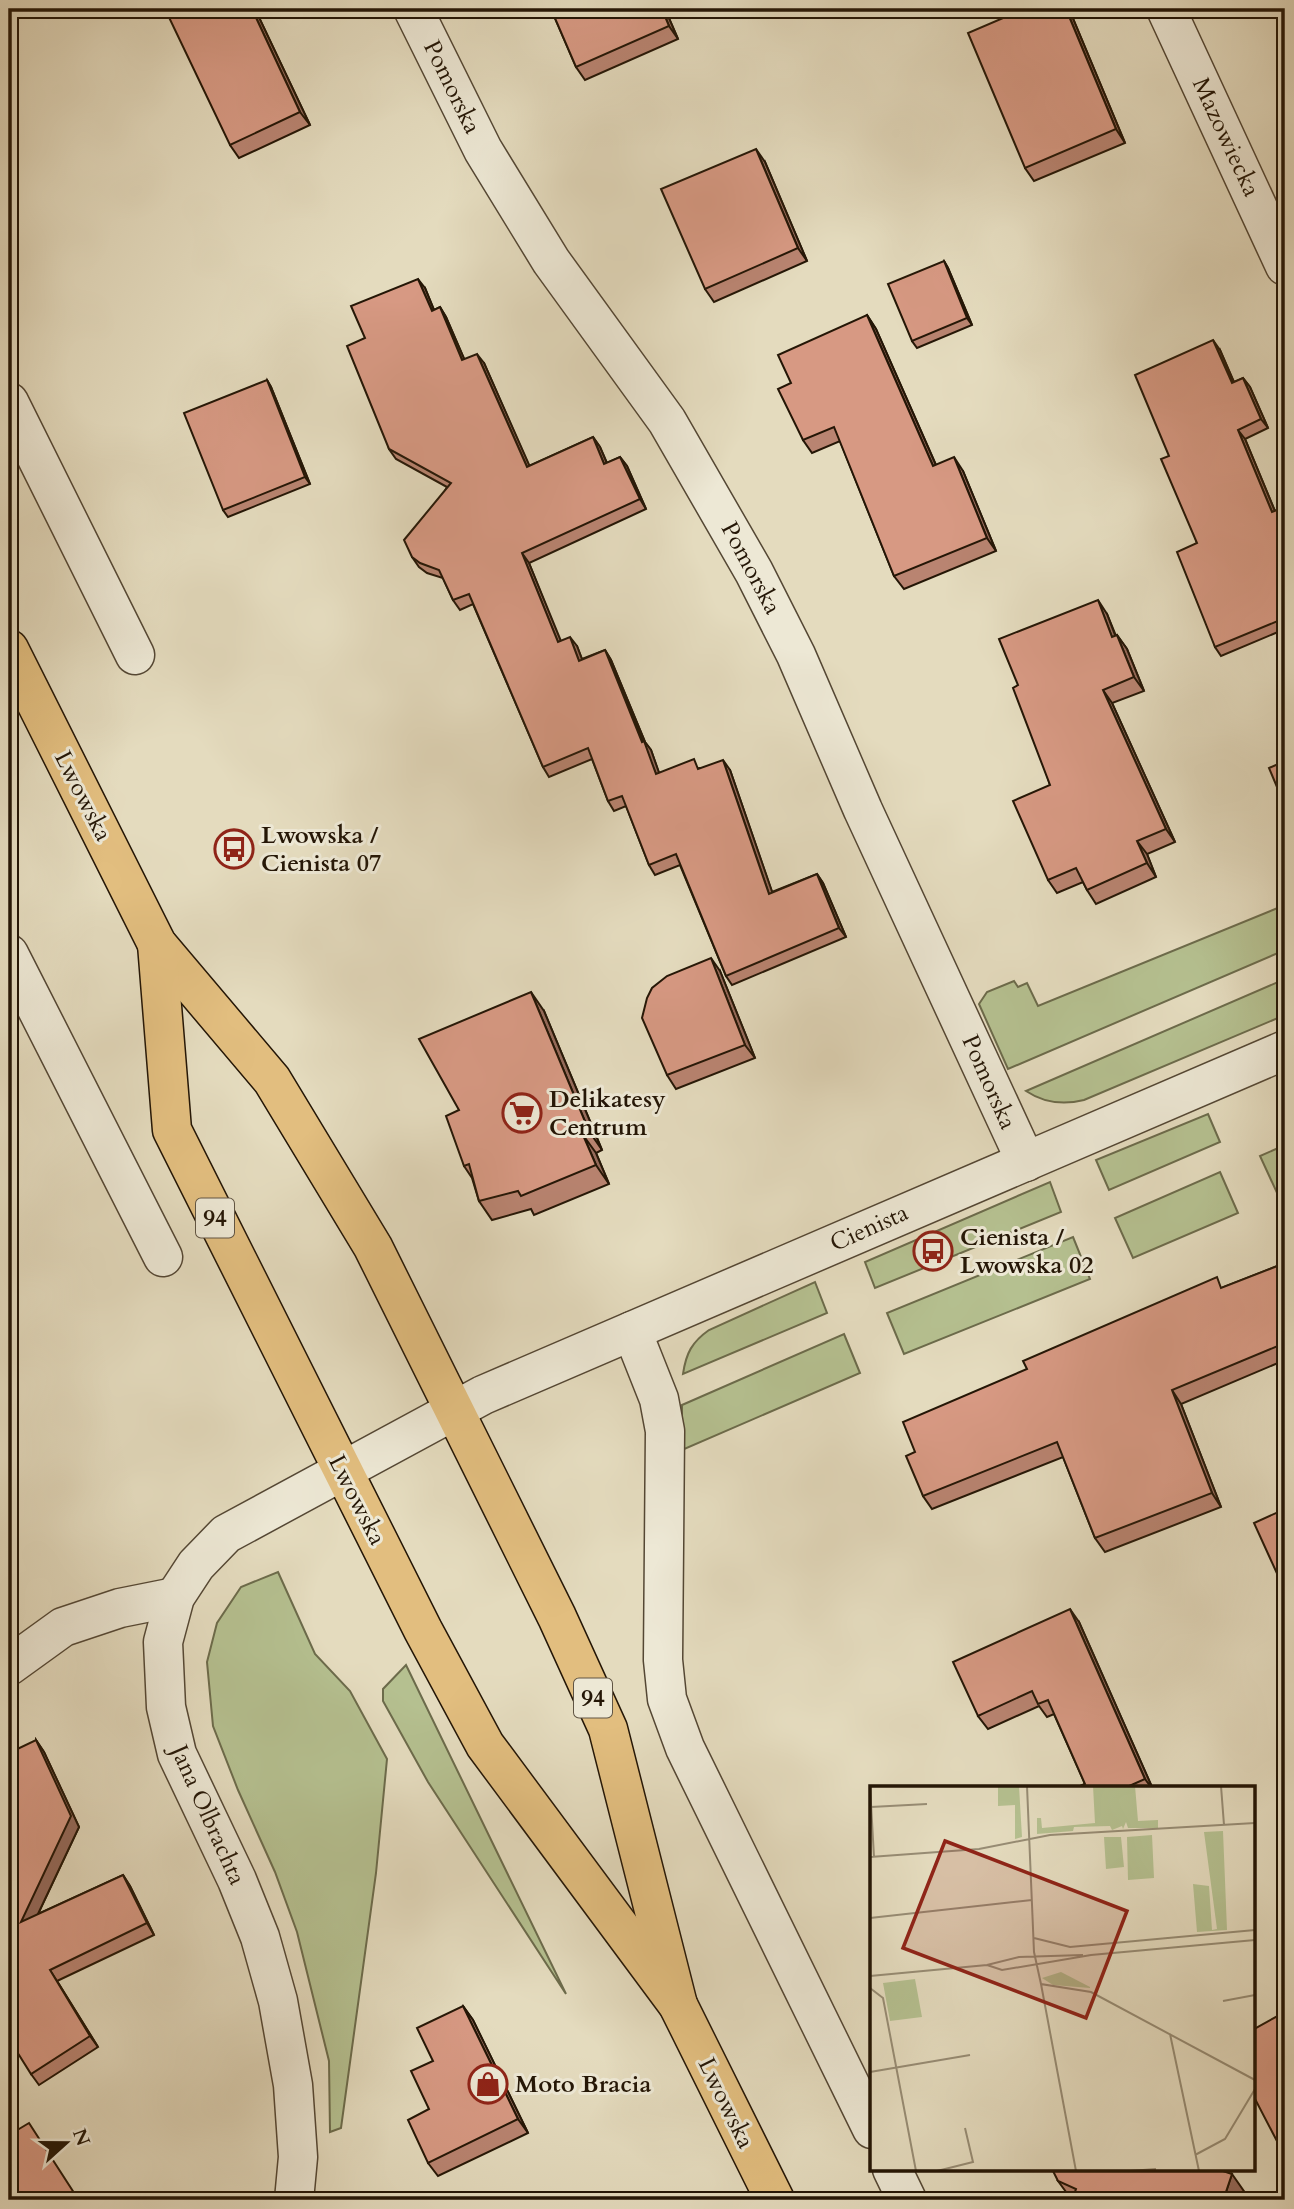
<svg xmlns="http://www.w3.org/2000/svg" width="1294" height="2209" font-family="Cardo,serif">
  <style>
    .green { fill: #b5c090; stroke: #6c6b4b; stroke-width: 2 }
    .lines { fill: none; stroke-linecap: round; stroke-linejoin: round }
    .minor-casing { stroke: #544734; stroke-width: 41 }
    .major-casing { stroke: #241606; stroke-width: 41 }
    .minor { stroke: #ede8d5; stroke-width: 38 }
    .major { stroke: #e2be7f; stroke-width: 38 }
    .wall { fill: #b98471; stroke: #241606; stroke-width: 2 }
    .shaded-wall { fill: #966b5c; stroke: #241606; stroke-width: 2 }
    .building { fill: #d79983; stroke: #241606; stroke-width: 2 }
    .labels { text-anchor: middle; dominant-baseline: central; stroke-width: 6; stroke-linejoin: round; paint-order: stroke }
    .shield { fill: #ede8d5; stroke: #605544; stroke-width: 2 }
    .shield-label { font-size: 23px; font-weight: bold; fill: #241606 }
    .street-label { font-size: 24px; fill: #241606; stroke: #ede8d5 }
    .poi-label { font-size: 24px; font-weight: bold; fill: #241606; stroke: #ede8d5; text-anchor: start }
    .inset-road { fill: none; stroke: #978c74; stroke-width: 2 }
    .view { fill: #8f2418; fill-opacity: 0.15; stroke: #8f2418; stroke-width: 3.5 }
    .inset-edge { fill: none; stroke: #241606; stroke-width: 3.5 }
  </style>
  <rect width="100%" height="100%" fill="#e4dbbe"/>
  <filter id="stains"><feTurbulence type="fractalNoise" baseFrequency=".00286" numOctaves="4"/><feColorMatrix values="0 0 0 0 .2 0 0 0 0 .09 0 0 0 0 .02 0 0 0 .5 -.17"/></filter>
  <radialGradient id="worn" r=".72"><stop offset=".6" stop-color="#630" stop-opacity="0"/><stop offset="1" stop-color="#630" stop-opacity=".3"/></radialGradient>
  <!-- green -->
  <g class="green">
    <path d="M 1285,905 L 1285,950 L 1008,1069 L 979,1004 L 987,992 L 1014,981 L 1018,987 L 1027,983 L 1038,1006 Z"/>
    <path d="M 1285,979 L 1285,1015 L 1084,1100 C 1064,1105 1044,1103 1026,1091 Z"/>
    <path d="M 1208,1114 L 1220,1142 L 1109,1190 L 1096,1160 Z"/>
    <path d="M 1285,1145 L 1285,1192 L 1278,1195 L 1260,1156 Z"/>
    <path d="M 1220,1172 L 1238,1213 L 1133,1258 L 1115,1218 Z"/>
    <path d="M 1050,1182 L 1061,1212 L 875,1288 L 865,1262 Z"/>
    <path d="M 1073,1237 L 1090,1279 L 904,1354 L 887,1313 Z"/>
    <path d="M 815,1282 L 827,1313 L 683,1374 C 686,1353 692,1342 709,1330 Z"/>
    <path d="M 844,1334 L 860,1373 L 682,1450 L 682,1405 Z"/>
    <path d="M 278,1572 L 315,1654 L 350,1691 L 387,1759 L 376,1873 L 341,2128 L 330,2132 L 329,2061 L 297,1932 L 275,1872 L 238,1790 L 213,1726 L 207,1662 L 217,1623 L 241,1587 Z"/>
    <path d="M 406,1665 L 566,1994 L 428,1782 L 383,1701 L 383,1689 Z"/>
  </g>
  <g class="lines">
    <!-- minor casing -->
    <g class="minor-casing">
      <g id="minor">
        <path d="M 413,9 L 483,150 L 551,261 L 667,421 L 754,572 L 796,655 L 863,810 L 1026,1162"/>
        <path d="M 1166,9 L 1285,266"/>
        <path d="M 9,402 L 135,655"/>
        <path d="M 9,954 L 163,1257"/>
        <path d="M 632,1331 L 659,1399 L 665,1431 L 663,1660 L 667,1699 L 685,1748 L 872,2129"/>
        <path d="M 9,1666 L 63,1627 L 120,1608 L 175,1597"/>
        <path d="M 892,2169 L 907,2200"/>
        <path d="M 294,2200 L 298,2157 L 293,2085 L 278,2001 L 260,1937 L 237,1880 L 177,1754 L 166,1707 L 163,1642 L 175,1597 L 196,1565 L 226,1534 L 483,1395 L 1285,1050"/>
      </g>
    </g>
    <!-- major casing -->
    <g class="major-casing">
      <g id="major">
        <path d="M 9,649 L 157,944 L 272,1080 L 373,1247 L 557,1617 L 608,1729 L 678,2005"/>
        <path d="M 157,944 L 172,1130 L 423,1630 L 485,1745 L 678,2005 L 775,2200"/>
      </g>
    </g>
    <!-- minor -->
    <use href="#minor" class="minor"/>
    <!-- major -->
    <use href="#major" class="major"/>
  </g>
  <!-- wall -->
  <g class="wall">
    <path d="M 255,9 L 310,125 L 239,158 L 230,145 Z"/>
    <path d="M 551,9 L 665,9 L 678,39 L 585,80 L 576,67 Z"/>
    <path d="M 1069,9 L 1125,143 L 1034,181 L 1025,168 Z"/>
    <path d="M 765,162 L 807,261 L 714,302 L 705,289 Z"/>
    <path d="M 944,261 L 948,268 L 972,325 L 917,348 L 912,341 Z"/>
    <path d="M 425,288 L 434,310 L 440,307 L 446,317 L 464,359 L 484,363 L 529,466 L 593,437 L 600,447 L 607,463 L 620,457 L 627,466 L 646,509 L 529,563 L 560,641 L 577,646 L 582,659 L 605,650 L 611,660 L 645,742 L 651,750 L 659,773 L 700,768 L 730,770 L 772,892 L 817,874 L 823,883 L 846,937 L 732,985 L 726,976 L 680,865 L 655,875 L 649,865 L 626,806 L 614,811 L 608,801 L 592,759 L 549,777 L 543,767 L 473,604 L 460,610 L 453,600 L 443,578 L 427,573 L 419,567 L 412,557 L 447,487 L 396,459 L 389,449 L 365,338 Z"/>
    <path d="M 867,315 L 876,329 L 936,465 L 963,471 L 996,551 L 904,589 L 894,576 L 840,441 L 812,453 L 803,440 L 791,383 Z"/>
    <path d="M 1220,350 L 1234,382 L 1243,378 L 1250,387 L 1268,428 L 1245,439 L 1275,511 L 1285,507 L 1285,629 L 1221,656 L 1215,647 L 1197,543 L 1169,456 Z"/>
    <path d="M 267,380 L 271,387 L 310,484 L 228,517 L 223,510 Z"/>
    <path d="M 1107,614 L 1116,636 L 1117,635 L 1127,649 L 1144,691 L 1112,703 L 1175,842 L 1147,854 L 1156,877 L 1096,904 L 1087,890 L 1083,882 L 1057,893 L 1048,880 L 1050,785 L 1018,685 Z"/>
    <path d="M 720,971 L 755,1058 L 676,1089 L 667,1075 Z"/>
    <path d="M 544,1011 L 602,1150 L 596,1153 L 609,1184 L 534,1215 L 531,1209 L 492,1220 L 479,1201 L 472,1178 L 464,1166 L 459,1110 Z"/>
    <path d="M 1285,1263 L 1285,1360 L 1181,1404 L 1221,1507 L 1105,1552 L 1095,1538 L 1063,1457 L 932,1509 L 923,1496 L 915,1452 L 1224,1287 Z"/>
    <path d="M 1079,1622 L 1152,1787 L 1078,1787 L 1085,1784 L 1054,1714 L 1047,1717 L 1039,1706 L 988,1729 L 978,1716 Z"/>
    <path d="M 36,1740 L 44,1752 L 79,1827 L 38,1914 L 123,1875 L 130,1886 L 154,1935 L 57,1981 L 98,2047 L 39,2085 L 31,2074 Z"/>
    <path d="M 463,2006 L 473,2020 L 528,2133 L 438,2176 L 428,2163 L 429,2109 L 433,2061 Z"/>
    <path d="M 1285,2012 L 1285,2155 L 1279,2145 Z"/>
    <path d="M 1058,2181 L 1248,2197 L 1247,2200 L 1072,2200 Z"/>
  </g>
  <!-- shaded-wall -->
  <g class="shaded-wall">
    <path d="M 252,9 L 255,9 L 310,125 L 300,112 Z"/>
    <path d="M 662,9 L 665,9 L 678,39 L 669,26 Z"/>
    <path d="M 1066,9 L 1069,9 L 1125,143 L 1116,129 Z"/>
    <path d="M 756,149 L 765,162 L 807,261 L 798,248 Z"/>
    <path d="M 944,261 L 948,268 L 972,325 L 967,318 Z"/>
    <path d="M 418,279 L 425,288 L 438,320 L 432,311 Z"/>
    <path d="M 440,307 L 446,317 L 469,370 L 462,360 Z"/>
    <path d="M 867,315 L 876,329 L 942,479 L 933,466 Z"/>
    <path d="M 1213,340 L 1220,350 L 1238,392 L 1232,383 Z"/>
    <path d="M 477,354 L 484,363 L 534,476 L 527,467 Z"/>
    <path d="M 1243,378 L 1250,387 L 1268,428 L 1261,419 Z"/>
    <path d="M 267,380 L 271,387 L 310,484 L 305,477 Z"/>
    <path d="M 1238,430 L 1245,439 L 1279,521 L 1272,512 Z"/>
    <path d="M 593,437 L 600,447 L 611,473 L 604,464 Z"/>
    <path d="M 620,457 L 627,466 L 646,509 L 640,499 Z"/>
    <path d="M 954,457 L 963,471 L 996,551 L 987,538 Z"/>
    <path d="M 522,553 L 529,563 L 565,651 L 558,642 Z"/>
    <path d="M 1098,600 L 1107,614 L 1121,651 L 1112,637 Z"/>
    <path d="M 1117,635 L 1127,649 L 1144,691 L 1134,677 Z"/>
    <path d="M 570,637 L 577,646 L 586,670 L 579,661 Z"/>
    <path d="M 605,650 L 611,660 L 645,742 L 651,750 L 663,784 L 656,774 Z"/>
    <path d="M 1103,690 L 1112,703 L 1175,842 L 1166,829 Z"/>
    <path d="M 723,760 L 730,770 L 776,903 L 769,894 Z"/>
    <path d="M 1137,841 L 1147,854 L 1156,877 L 1147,863 Z"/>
    <path d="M 817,874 L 823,883 L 846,937 L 839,928 Z"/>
    <path d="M 711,958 L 720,971 L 755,1058 L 745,1045 Z"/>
    <path d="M 531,992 L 544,1011 L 602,1150 L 589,1131 Z"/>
    <path d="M 583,1135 L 596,1153 L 609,1184 L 596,1165 Z"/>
    <path d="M 1172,1390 L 1181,1404 L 1221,1507 L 1212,1493 Z"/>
    <path d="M 1070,1609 L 1079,1622 L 1152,1787 L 1151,1787 L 1145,1779 Z"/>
    <path d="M 36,1740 L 44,1752 L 79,1827 L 29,1933 L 21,1922 Z"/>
    <path d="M 123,1875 L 130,1886 L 154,1935 L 147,1923 Z"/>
    <path d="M 50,1970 L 57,1981 L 98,2047 L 90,2036 Z"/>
    <path d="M 463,2006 L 473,2020 L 528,2133 L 518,2119 Z"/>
    <path d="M 1232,2174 L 1248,2197 L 1247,2200 L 1224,2200 L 1224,2198 Z"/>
  </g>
  <!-- building -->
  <g class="building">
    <path d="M 165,9 L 252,9 L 300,112 L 230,145 Z"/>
    <path d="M 551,9 L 662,9 L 669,26 L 576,67 Z"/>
    <path d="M 1024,9 L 1066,9 L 1116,129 L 1025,168 L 968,33 Z"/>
    <path d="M 756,149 L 798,248 L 705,289 L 661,189 Z"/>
    <path d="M 944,261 L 967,318 L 912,341 L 888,284 Z"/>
    <path d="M 418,279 L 432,311 L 440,307 L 462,360 L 477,354 L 527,467 L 593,437 L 604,464 L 620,457 L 640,499 L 522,553 L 558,642 L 570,637 L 579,661 L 605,650 L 642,742 L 644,741 L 656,774 L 694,759 L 698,769 L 723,760 L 769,894 L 817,874 L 839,928 L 726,976 L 676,854 L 649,865 L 622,796 L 608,801 L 588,748 L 543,767 L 469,594 L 453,600 L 439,570 L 420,563 L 412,557 L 404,540 L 451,483 L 389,449 L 347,346 L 365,338 L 351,306 Z"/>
    <path d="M 867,315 L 933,466 L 954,457 L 987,538 L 894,576 L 834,427 L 803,440 L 778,389 L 791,383 L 778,355 Z"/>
    <path d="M 1213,340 L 1232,383 L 1243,378 L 1261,419 L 1238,430 L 1272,512 L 1285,507 L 1285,618 L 1215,647 L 1177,552 L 1197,543 L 1161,459 L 1169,456 L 1135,375 Z"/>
    <path d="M 267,380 L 305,477 L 223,510 L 184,413 Z"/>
    <path d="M 1098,600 L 1112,637 L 1117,635 L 1134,677 L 1103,690 L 1166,829 L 1137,841 L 1147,863 L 1087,890 L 1076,868 L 1048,880 L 1013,801 L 1050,785 L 1013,688 L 1018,685 L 999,639 Z"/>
    <path d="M 1285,761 L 1285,806 L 1269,768 Z"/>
    <path d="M 711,958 L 745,1045 L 667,1075 L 642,1018 L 647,998 L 652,988 L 667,976 Z"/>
    <path d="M 531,992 L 589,1131 L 583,1135 L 596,1165 L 521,1196 L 518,1191 L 479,1201 L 469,1164 L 464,1166 L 446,1116 L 459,1110 L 419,1039 Z"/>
    <path d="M 1285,1263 L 1285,1343 L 1172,1390 L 1212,1493 L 1095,1538 L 1057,1442 L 923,1496 L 906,1456 L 915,1452 L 903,1422 L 1027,1369 L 1023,1361 L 1217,1277 L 1221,1288 Z"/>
    <path d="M 1285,1509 L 1285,1591 L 1254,1523 Z"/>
    <path d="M 1070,1609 L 1145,1779 L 1127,1787 L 1078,1787 L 1085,1784 L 1048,1700 L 1038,1704 L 1032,1691 L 978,1716 L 953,1662 Z"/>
    <path d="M 36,1740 L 71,1816 L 21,1922 L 123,1875 L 147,1923 L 50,1970 L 90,2036 L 31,2074 L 9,2039 L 9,1753 Z"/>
    <path d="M 463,2006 L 518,2119 L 428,2163 L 408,2120 L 429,2109 L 411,2071 L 433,2061 L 417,2028 Z"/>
    <path d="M 1285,2012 L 1285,2142 L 1279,2145 L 1254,2097 L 1254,2029 Z"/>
    <path d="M 29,2123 L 78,2199 L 75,2200 L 9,2200 L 9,2135 Z"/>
    <path d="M 1052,2169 L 1217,2169 L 1232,2174 L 1224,2198 L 1224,2200 L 1072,2200 L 1076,2189 L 1058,2181 Z"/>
  </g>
  <!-- icons -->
  <defs>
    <g id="bus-ring" transform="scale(2.0125)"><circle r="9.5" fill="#ede8d5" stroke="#8f2418" stroke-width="1.5"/><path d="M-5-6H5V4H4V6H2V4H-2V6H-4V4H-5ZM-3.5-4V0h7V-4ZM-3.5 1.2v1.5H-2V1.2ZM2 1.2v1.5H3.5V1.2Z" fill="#8f2418"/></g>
    <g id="supermarket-ring" transform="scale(2.0125)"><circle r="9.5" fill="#ede8d5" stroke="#8f2418" stroke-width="1.5"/><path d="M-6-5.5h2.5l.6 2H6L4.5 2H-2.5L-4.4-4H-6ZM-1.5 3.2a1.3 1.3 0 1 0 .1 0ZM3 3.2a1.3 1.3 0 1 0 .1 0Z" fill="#8f2418"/></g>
    <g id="shop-ring" transform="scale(2.0125)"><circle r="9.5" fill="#ede8d5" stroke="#8f2418" stroke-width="1.5"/><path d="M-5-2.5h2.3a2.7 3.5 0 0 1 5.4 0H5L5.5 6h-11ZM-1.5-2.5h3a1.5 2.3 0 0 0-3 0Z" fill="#8f2418"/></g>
  </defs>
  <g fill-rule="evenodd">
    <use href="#bus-ring" x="234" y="849"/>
    <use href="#supermarket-ring" x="522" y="1113"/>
    <use href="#bus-ring" x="933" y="1251"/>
    <use href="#shop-ring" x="488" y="2084"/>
  </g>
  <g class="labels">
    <!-- shield labels -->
    <g class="shield">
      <rect x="196" y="1198.5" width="38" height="39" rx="5"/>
      <rect x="574" y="1678.5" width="38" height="39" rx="5"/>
    </g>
    <g class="shield-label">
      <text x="215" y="1218">94</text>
      <text x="593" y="1698">94</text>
    </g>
    <!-- street labels -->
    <g class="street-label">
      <text transform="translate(452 87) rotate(64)">Pomorska</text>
      <text transform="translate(1226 137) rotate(65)">Mazowiecka</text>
      <text transform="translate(751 568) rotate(62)">Pomorska</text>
      <text transform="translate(83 796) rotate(63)">Lwowska</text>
      <text transform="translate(989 1082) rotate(66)">Pomorska</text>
      <text transform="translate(869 1228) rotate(-24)">Cienista</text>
      <text transform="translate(357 1500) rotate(63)">Lwowska</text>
      <text transform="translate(208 1815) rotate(66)">Jana Olbrachta</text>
      <text transform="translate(726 2103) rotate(64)">Lwowska</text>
    </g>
    <!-- poi labels -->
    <g class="poi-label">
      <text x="261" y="835">Lwowska /<tspan x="261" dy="28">Cienista 07</tspan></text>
      <text x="549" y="1099">Delikatesy<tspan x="549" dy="28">Centrum</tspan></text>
      <text x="960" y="1237">Cienista /<tspan x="960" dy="28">Lwowska 02</tspan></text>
      <text x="515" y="2084">Moto Bracia</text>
    </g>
  </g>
  <!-- overview -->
  <g transform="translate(870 1786)">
    <rect width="385" height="385" fill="#e4dbbe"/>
    <path d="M 128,0 L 149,0 L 152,51 L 145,53 L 145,19 L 128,20 ZM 223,0 L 265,0 L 268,35 L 288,34 L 288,42 L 258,42 L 256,36 L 253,43 L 252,40 L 242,44 L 240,40 L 204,41 L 203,45 L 167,48 L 167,32 L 171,32 L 172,42 L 225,37 ZM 353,45 L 357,144 L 327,146 L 323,98 L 339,100 L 342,144 L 347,143 L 334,46 ZM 282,49 L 284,92 L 258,94 L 257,51 ZM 234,51 L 251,51 L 254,81 L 236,83 ZM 191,186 L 220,201 L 220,202 L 183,199 L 172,192 ZM 45,193 L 52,231 L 20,235 L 13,197 Z" fill="#b5c090"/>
    <path class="inset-road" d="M 0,0 L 4,71M 157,0 L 164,166 L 171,198 L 221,206 L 385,294M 351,0 L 354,39M 1,21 L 57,18M 0,71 L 109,63 L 180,49 L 385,37M 0,132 L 162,114M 164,152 L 200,161 L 385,144M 117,179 L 132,184 L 221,169 L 385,154M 0,190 L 117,179 L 149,171 L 213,169M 171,198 L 206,385M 0,202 L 13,212 L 46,385M 353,215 L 385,209M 300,248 L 329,385M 0,286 L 100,269M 325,369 L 355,353 L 385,303M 67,385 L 103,376 L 95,342M 260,385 L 286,383"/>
    <path class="view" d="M 75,55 L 257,125 L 216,232 L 33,162 Z"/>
    <rect width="385" height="385" class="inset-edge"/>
  </g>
  <!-- margin -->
  <rect width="1294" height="2209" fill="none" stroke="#e4dbbe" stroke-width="35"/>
  <rect x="10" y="10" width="1273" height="2188" fill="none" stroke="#241606" stroke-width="3.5"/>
  <rect x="18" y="18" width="1259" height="2174" fill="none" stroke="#241606" stroke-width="2"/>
  <!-- north arrow -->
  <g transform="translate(66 2143) rotate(69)" stroke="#ede8d5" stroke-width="5" paint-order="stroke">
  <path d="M0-5L12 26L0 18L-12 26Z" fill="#241606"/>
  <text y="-10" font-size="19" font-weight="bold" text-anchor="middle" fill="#241606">N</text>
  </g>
  <rect width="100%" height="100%" filter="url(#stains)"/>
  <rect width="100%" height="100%" fill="url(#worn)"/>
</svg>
